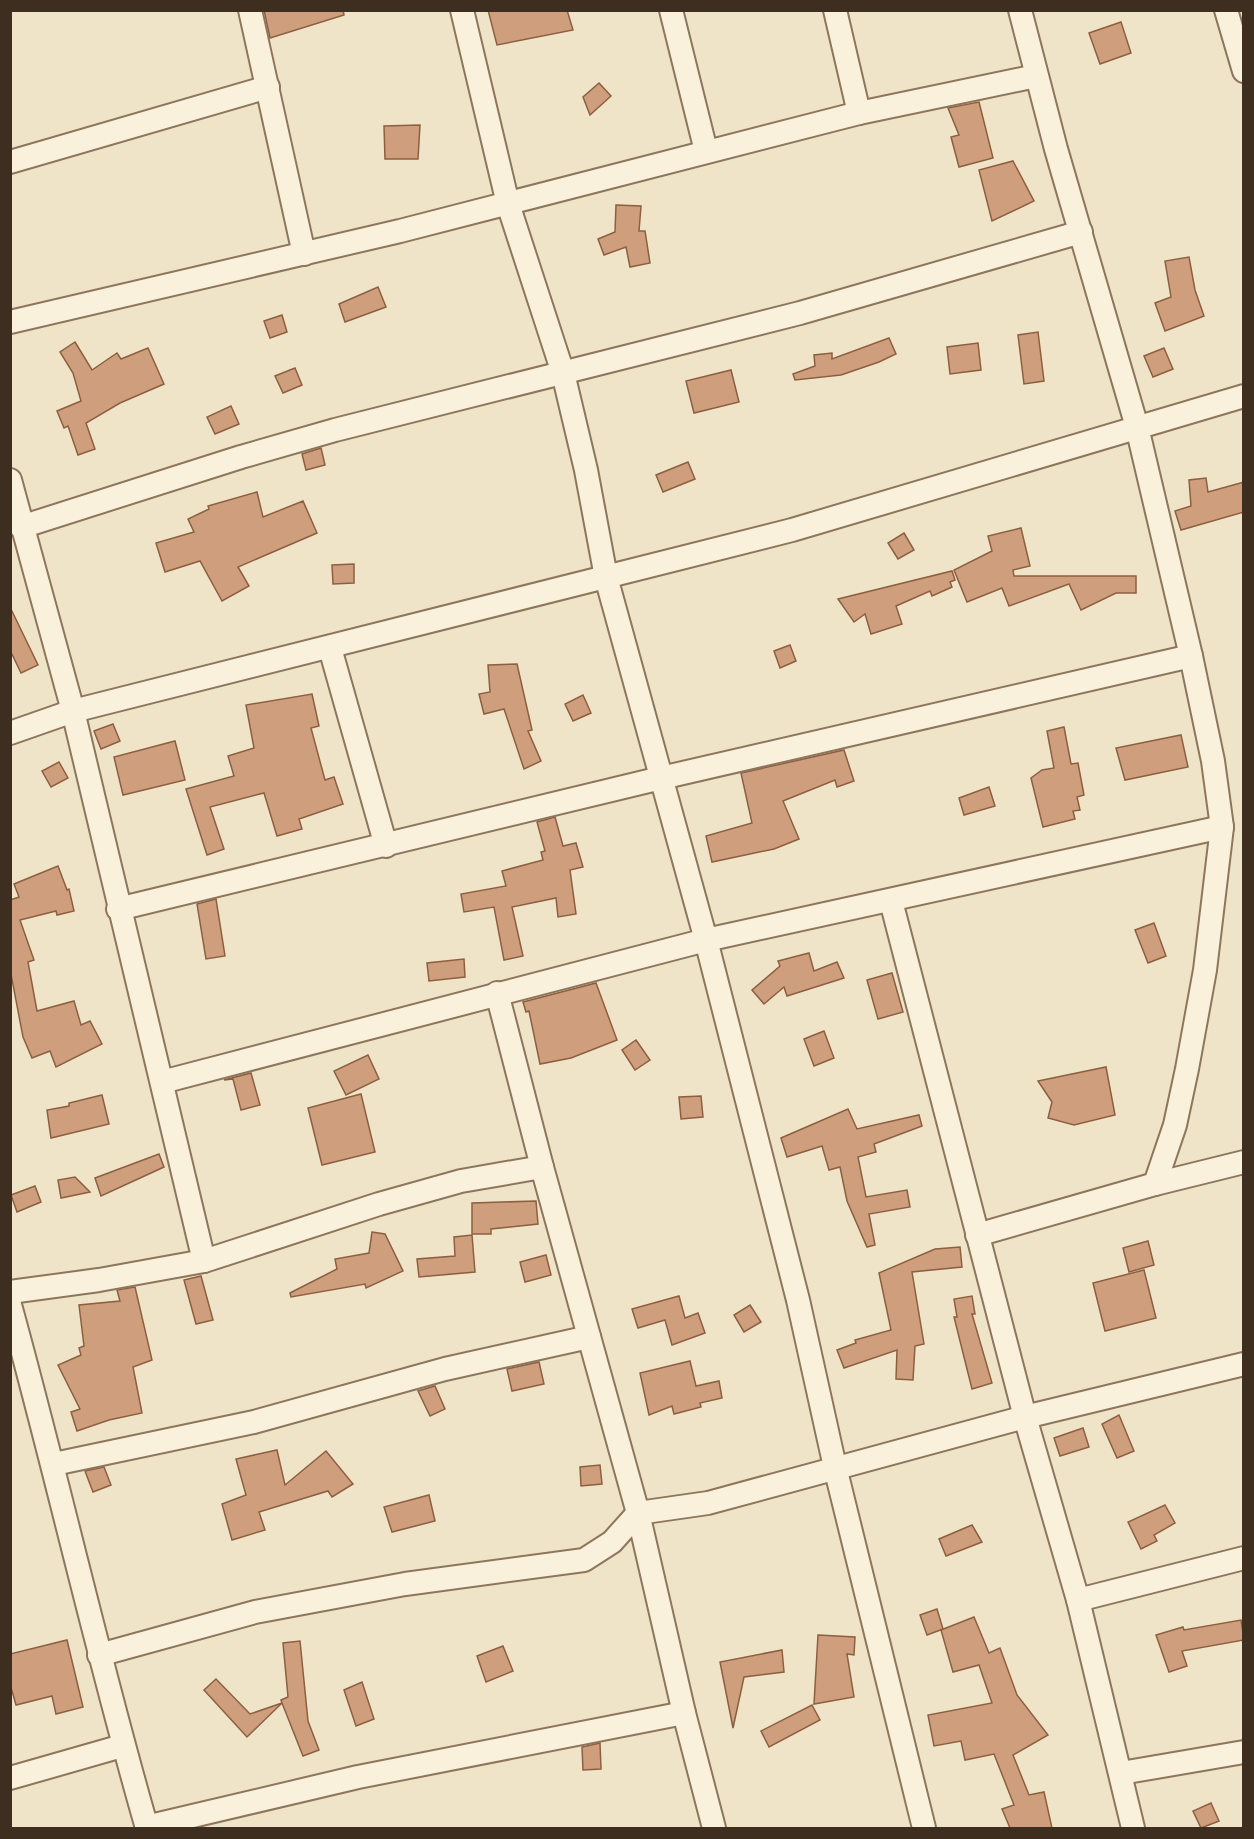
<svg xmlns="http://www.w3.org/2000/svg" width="1254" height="1839" font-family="'Libre Baskerville',serif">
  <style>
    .building { fill: #cf9f7d; stroke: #8d5f41; stroke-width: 1.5 }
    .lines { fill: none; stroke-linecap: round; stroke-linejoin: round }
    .minor-casing { stroke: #8d765c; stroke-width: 26 }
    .minor { stroke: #faf1dc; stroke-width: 22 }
  </style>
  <rect width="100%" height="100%" fill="#f0e4c8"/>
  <!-- building -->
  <g class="building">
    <path d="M 264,10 L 343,10 L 344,15 L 270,38 Z"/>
    <path d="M 488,10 L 567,10 L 573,30 L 497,45 Z"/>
    <path d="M 1121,22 L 1131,53 L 1100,64 L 1089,33 Z"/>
    <path d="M 599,83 L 611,96 L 590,115 L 583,97 Z"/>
    <path d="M 979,102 L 993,158 L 959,167 L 951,137 L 959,135 L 948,108 Z"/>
    <path d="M 420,125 L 418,159 L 385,159 L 384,126 Z"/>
    <path d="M 1013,161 L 1034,201 L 992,221 L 979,170 Z"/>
    <path d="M 616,205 L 641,206 L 639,231 L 645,231 L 650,263 L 630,267 L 626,247 L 604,255 L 598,239 L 615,232 Z"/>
    <path d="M 1189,257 L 1195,290 L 1204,316 L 1165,331 L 1155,303 L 1171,297 L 1165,261 Z"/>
    <path d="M 378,287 L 386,307 L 345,322 L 339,304 Z"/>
    <path d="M 282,315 L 287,332 L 270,338 L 264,321 Z"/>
    <path d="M 1038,332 L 1044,381 L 1024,384 L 1018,335 Z"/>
    <path d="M 889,338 L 896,354 L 879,362 L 841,375 L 795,380 L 793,374 L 815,366 L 814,355 L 832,353 L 832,359 Z"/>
    <path d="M 75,342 L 92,370 L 117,353 L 121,359 L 148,348 L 164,384 L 120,403 L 86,423 L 95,449 L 78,455 L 68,426 L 64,428 L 57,411 L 81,401 L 73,373 L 60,352 Z"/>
    <path d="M 978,343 L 981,370 L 950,374 L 947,347 Z"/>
    <path d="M 1164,348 L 1173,369 L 1153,377 L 1144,356 Z"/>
    <path d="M 295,368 L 302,385 L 283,393 L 275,376 Z"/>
    <path d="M 731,370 L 739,402 L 694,413 L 686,381 Z"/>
    <path d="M 231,406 L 239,424 L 215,434 L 207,417 Z"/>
    <path d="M 321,448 L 325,465 L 306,470 L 302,454 Z"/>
    <path d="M 688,462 L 695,479 L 663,492 L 656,475 Z"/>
    <path d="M 1206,478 L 1208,492 L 1244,482 L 1244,512 L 1181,530 L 1175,511 L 1191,506 L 1189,480 Z"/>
    <path d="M 257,492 L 263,517 L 303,501 L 317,533 L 238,567 L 249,586 L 222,601 L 200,561 L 165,572 L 156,543 L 194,532 L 188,519 L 209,509 L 208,506 Z"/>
    <path d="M 1021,528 L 1030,566 L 1013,570 L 1014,576 L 1136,576 L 1136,593 L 1116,593 L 1081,610 L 1069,584 L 1009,606 L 1002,588 L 967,602 L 954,570 L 992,551 L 988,536 Z"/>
    <path d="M 904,533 L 914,550 L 898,559 L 888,543 Z"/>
    <path d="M 354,564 L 354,583 L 333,584 L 332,565 Z"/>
    <path d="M 952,571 L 955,580 L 950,582 L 952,587 L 932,596 L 930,591 L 896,606 L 902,624 L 871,634 L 865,614 L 854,622 L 838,599 Z"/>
    <path d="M 10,607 L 38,665 L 21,673 L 10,650 Z"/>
    <path d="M 790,645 L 796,661 L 780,668 L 774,651 Z"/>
    <path d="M 517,664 L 532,730 L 528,731 L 541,761 L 524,769 L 504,709 L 484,714 L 479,694 L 490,692 L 488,665 Z"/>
    <path d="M 312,694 L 319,726 L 311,728 L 325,780 L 334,777 L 343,804 L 299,819 L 302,829 L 277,836 L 264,793 L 210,807 L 224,849 L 207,855 L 186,789 L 234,776 L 228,756 L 254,748 L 246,705 Z"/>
    <path d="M 583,695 L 591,713 L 573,721 L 565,704 Z"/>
    <path d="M 113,724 L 120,741 L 101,749 L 94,731 Z"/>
    <path d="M 1064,727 L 1071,764 L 1078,763 L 1084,795 L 1077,797 L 1080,810 L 1073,811 L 1075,819 L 1043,827 L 1031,778 L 1042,770 L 1054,768 L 1047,731 Z"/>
    <path d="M 1181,735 L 1188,767 L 1125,780 L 1116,748 Z"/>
    <path d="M 175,741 L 185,780 L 123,795 L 114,757 Z"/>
    <path d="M 844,750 L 854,781 L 837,787 L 835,780 L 783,801 L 799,839 L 774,849 L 712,862 L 706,836 L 752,823 L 741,773 Z"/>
    <path d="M 59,762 L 68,778 L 51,787 L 42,771 Z"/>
    <path d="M 989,787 L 995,806 L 964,815 L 959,798 Z"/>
    <path d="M 555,817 L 563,846 L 576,843 L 583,867 L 570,870 L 576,914 L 558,917 L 556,898 L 512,907 L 523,956 L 504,960 L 494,907 L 464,912 L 461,894 L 506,886 L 502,871 L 543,860 L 541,852 L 545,851 L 537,822 Z"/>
    <path d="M 58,866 L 67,890 L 69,889 L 74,911 L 57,915 L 56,911 L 20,920 L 34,960 L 28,962 L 37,1011 L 74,1001 L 81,1025 L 90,1021 L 102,1044 L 56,1067 L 50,1051 L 32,1058 L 23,1037 L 10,969 L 10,900 L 19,897 L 14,884 Z"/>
    <path d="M 216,899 L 225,956 L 206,959 L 197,904 Z"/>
    <path d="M 1154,923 L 1166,956 L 1148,963 L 1135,930 Z"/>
    <path d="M 809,953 L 814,971 L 837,962 L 844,978 L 787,996 L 784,987 L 764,1004 L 752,990 L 780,966 L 778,961 Z"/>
    <path d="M 464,959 L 465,977 L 429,981 L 427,963 Z"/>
    <path d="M 892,973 L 903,1012 L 878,1019 L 867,980 Z"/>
    <path d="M 596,983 L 617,1040 L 571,1058 L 540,1064 L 529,1011 L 526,1012 L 523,1002 Z"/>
    <path d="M 824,1031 L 834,1058 L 814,1066 L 804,1039 Z"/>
    <path d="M 636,1040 L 650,1060 L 635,1070 L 622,1050 Z"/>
    <path d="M 368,1055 L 379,1079 L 346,1095 L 334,1071 Z"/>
    <path d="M 1106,1067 L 1115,1115 L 1074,1125 L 1048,1118 L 1052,1102 L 1038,1081 Z"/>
    <path d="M 251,1073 L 260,1105 L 241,1110 L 233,1079 L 224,1080 Z"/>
    <path d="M 361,1094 L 375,1152 L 322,1165 L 308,1108 Z"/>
    <path d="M 102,1095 L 109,1124 L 51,1138 L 47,1110 L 69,1106 L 69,1103 Z"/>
    <path d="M 701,1096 L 703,1117 L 681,1119 L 679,1097 Z"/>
    <path d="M 848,1109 L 857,1129 L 919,1115 L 922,1126 L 874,1144 L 876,1152 L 858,1157 L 866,1197 L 907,1190 L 910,1207 L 869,1214 L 875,1245 L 867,1247 L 847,1201 L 840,1167 L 829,1170 L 822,1146 L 787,1157 L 781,1138 Z"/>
    <path d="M 159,1154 L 164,1167 L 101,1196 L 95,1178 Z"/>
    <path d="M 75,1177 L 90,1192 L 61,1198 L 58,1180 Z"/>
    <path d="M 35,1186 L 41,1202 L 17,1212 L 11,1195 Z"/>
    <path d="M 536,1201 L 538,1224 L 491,1229 L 491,1234 L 472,1234 L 472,1203 Z"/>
    <path d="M 372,1232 L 385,1234 L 403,1271 L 366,1288 L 365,1284 L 291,1297 L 290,1293 L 337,1269 L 335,1259 L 369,1253 Z"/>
    <path d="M 472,1235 L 475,1272 L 419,1277 L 417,1259 L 455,1256 L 454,1237 Z"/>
    <path d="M 1148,1241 L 1154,1265 L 1129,1272 L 1123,1248 Z"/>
    <path d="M 960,1247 L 962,1267 L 912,1272 L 924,1344 L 915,1346 L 913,1380 L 896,1379 L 897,1350 L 844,1368 L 837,1350 L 856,1343 L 855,1340 L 891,1330 L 879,1273 L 935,1249 Z"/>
    <path d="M 546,1255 L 551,1275 L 525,1282 L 520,1262 Z"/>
    <path d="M 1144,1270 L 1156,1318 L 1105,1331 L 1093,1283 Z"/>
    <path d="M 201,1276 L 213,1320 L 196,1324 L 184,1280 Z"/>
    <path d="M 135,1287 L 152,1360 L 133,1367 L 142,1413 L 109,1420 L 77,1431 L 71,1412 L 80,1409 L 58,1365 L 81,1355 L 79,1348 L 84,1346 L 79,1305 L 120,1301 L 117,1290 Z"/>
    <path d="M 679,1296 L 685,1318 L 698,1313 L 705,1333 L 672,1345 L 665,1320 L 638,1328 L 632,1309 Z"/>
    <path d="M 972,1296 L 975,1314 L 972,1314 L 992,1383 L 972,1389 L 954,1317 L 957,1317 L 954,1299 Z"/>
    <path d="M 750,1305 L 761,1322 L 744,1332 L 734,1315 Z"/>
    <path d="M 690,1361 L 696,1386 L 719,1381 L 722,1398 L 700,1403 L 701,1407 L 674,1414 L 672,1406 L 649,1415 L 640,1373 Z"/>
    <path d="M 539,1362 L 544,1384 L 512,1391 L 507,1369 Z"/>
    <path d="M 435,1386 L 445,1409 L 430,1416 L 418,1391 Z"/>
    <path d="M 1119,1415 L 1134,1451 L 1117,1458 L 1102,1424 Z"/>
    <path d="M 1083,1428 L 1089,1447 L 1060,1456 L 1054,1438 Z"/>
    <path d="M 277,1450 L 285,1485 L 326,1451 L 353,1484 L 332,1497 L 328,1491 L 259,1512 L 265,1530 L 232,1540 L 222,1504 L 246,1495 L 236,1459 Z"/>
    <path d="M 600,1465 L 602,1484 L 581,1486 L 580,1467 Z"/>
    <path d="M 104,1467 L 111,1485 L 93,1492 L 85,1471 Z"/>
    <path d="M 429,1495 L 435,1521 L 392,1532 L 384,1507 Z"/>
    <path d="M 1165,1505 L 1175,1523 L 1154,1535 L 1157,1541 L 1141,1549 L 1128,1522 Z"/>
    <path d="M 972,1525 L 982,1542 L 946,1556 L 939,1539 Z"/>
    <path d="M 937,1609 L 943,1629 L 927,1635 L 920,1615 Z"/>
    <path d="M 974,1617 L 989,1653 L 1000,1648 L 1017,1695 L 1048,1735 L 1013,1755 L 1029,1795 L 1044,1792 L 1052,1828 L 1010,1828 L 1002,1809 L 1014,1805 L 994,1754 L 965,1760 L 961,1741 L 934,1746 L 928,1715 L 992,1703 L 979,1665 L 953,1672 L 941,1630 Z"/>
    <path d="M 1241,1620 L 1244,1640 L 1182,1651 L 1187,1666 L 1169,1672 L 1156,1635 L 1183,1627 L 1184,1630 Z"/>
    <path d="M 818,1635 L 855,1637 L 854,1655 L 847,1654 L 854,1697 L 814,1704 Z"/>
    <path d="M 67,1640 L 83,1707 L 56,1714 L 52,1696 L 16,1705 L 10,1684 L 10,1654 Z"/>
    <path d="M 300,1641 L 308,1721 L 319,1750 L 303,1756 L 282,1703 L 247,1737 L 204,1690 L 216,1679 L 250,1714 L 282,1703 L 281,1700 L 288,1697 L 283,1643 Z"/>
    <path d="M 503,1646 L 513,1671 L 486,1682 L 477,1656 Z"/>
    <path d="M 782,1650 L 784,1672 L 744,1677 L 733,1728 L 720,1662 Z"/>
    <path d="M 362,1682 L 374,1719 L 356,1726 L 344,1690 Z"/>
    <path d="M 812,1705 L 820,1720 L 769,1747 L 761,1731 Z"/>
    <path d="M 600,1743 L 601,1769 L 583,1770 L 582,1747 Z"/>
    <path d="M 1211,1803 L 1219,1821 L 1201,1828 L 1193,1811 Z"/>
  </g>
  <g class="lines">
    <!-- minor casing -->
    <g class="minor-casing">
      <g id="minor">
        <path d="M 250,10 L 304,254"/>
        <path d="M 462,10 L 508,204 L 563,373 L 586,470 L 606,577 L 706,940 L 798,1300 L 835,1467 L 924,1828"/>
        <path d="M 671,10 L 706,151"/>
        <path d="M 835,10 L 859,113"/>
        <path d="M 1020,10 L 1056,149 L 1137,427 L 1191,656 L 1213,761 L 1222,827 L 1205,970 L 1187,1069 L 1175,1125 L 1155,1184"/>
        <path d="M 1226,10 L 1244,71"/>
        <path d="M 10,162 L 268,87"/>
        <path d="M 10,322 L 400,231 L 859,113 L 1036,76"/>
        <path d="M 10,480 L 73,711 L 204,1261"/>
        <path d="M 21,527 L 241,457 L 335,430 L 800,313 L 1081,232"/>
        <path d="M 330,648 L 386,846"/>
        <path d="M 10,733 L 73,711 L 792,530 L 1244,396"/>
        <path d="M 891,901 L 1025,1417 L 1078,1600 L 1133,1828"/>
        <path d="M 118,909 L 661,778 L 1191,656"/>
        <path d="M 497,993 L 542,1167 L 638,1513 L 684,1713 L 714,1828"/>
        <path d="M 162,1082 L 706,940 L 1222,827"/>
        <path d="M 977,1235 L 1155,1184 L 1244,1162"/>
        <path d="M 10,1292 L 99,1280 L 204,1261 L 379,1204 L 461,1181 L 542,1167"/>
        <path d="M 10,1305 C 58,1479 97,1655 147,1828"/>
        <path d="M 54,1464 L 254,1422 L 445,1369 L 589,1337"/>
        <path d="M 1078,1600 L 1244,1558"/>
        <path d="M 99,1655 L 255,1612 L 405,1584 L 584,1560 L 612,1542 L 638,1513 L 708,1503 L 1025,1417 L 1244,1364"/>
        <path d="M 1121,1773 L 1244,1752"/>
        <path d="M 10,1778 L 122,1746"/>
        <path d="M 146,1827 L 358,1777 L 684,1713"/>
      </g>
    </g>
    <!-- minor -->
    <use href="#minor" class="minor"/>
  </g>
  <!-- border -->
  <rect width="1254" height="1839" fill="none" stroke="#3d2e20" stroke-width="24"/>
</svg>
